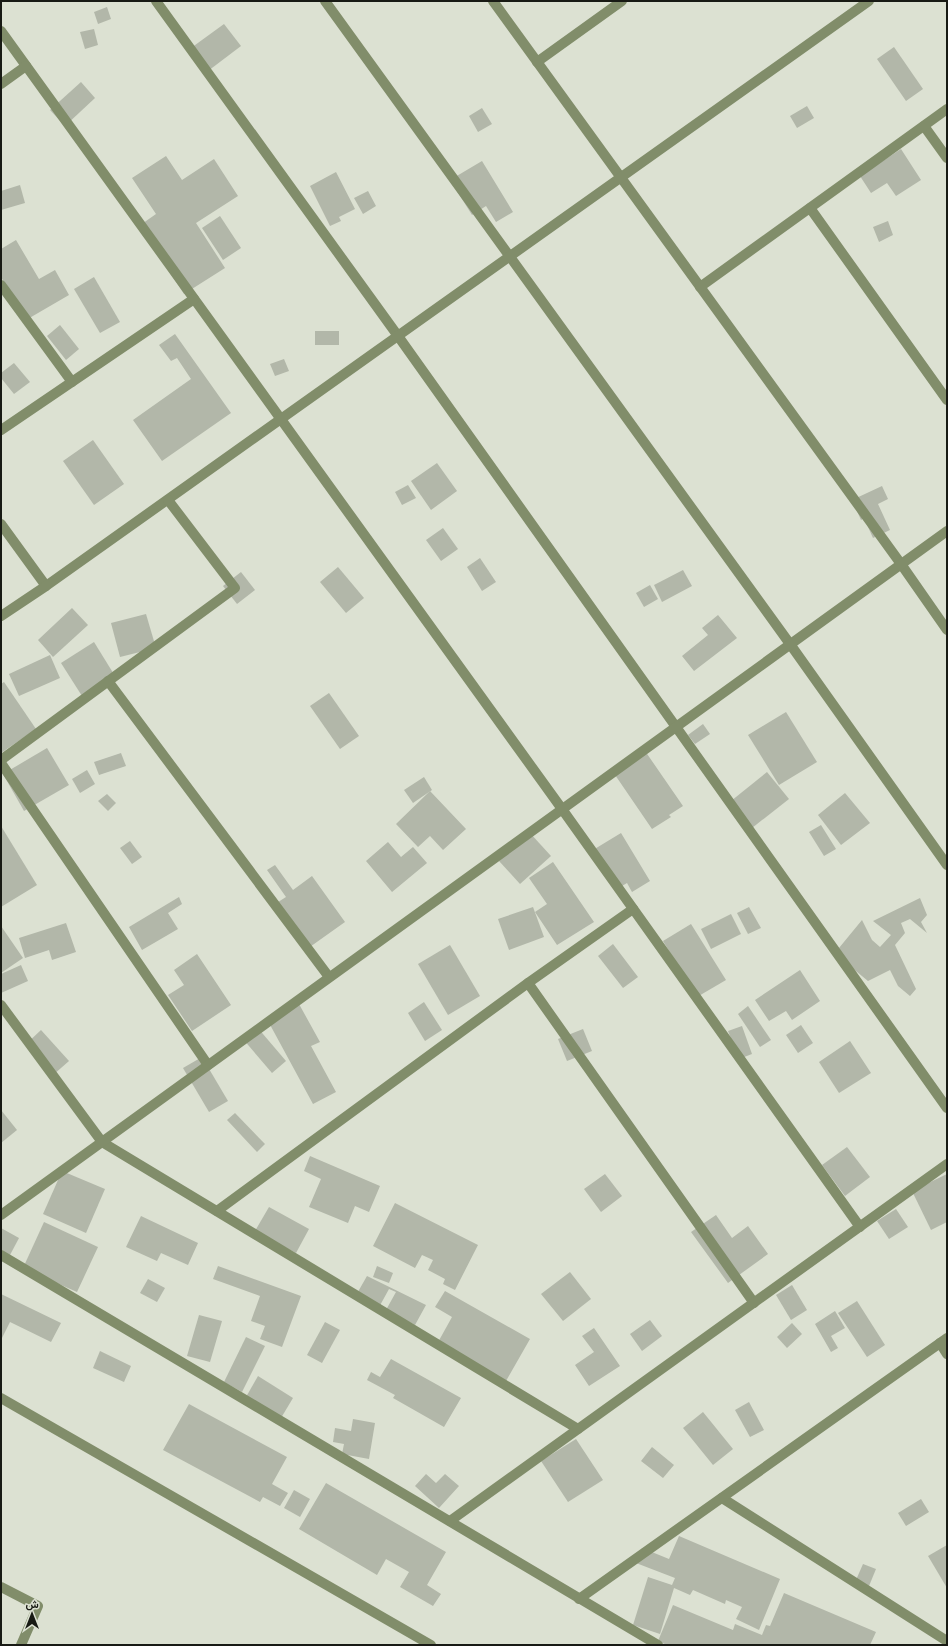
<svg xmlns="http://www.w3.org/2000/svg" width="948" height="1646" font-family="Ubuntu,Vazirmatn,sans-serif">
  <style>
    .building { fill: #b2b7a9 }
    .lines { fill: none; stroke-linecap: round; stroke-linejoin: round }
    .street { stroke: #818d6a; stroke-width: 10 }
  </style>
  <rect width="100%" height="100%" fill="#dce1d2"/>
  <!-- building -->
  <g class="building">
    <path d="M 107,7 L 111,19 L 98,24 L 94,12 Z"/>
    <path d="M 224,24 L 241,46 L 208,71 L 191,48 Z"/>
    <path d="M 94,29 L 98,45 L 85,49 L 80,32 Z"/>
    <path d="M 894,47 L 923,89 L 906,101 L 877,59 Z"/>
    <path d="M 81,82 L 95,98 L 65,126 L 50,110 Z"/>
    <path d="M 807,106 L 814,118 L 797,128 L 790,116 Z"/>
    <path d="M 482,108 L 492,124 L 478,132 L 469,116 Z"/>
    <path d="M 901,149 L 921,180 L 896,196 L 887,183 L 871,193 L 860,176 Z"/>
    <path d="M 166,156 L 182,180 L 214,159 L 238,196 L 196,223 L 225,268 L 184,294 L 139,226 L 156,214 L 132,178 Z"/>
    <path d="M 482,161 L 513,212 L 496,222 L 486,206 L 472,215 L 450,180 Z"/>
    <path d="M 336,172 L 355,209 L 339,217 L 341,221 L 330,226 L 310,186 Z"/>
    <path d="M 20,185 L 25,203 L 1,210 L 1,191 Z"/>
    <path d="M 368,191 L 376,206 L 363,214 L 354,198 Z"/>
    <path d="M 220,216 L 241,248 L 223,260 L 202,228 Z"/>
    <path d="M 888,221 L 893,235 L 879,242 L 873,227 Z"/>
    <path d="M 16,240 L 39,279 L 55,270 L 69,295 L 26,320 L 1,277 L 1,249 Z"/>
    <path d="M 94,277 L 120,322 L 100,333 L 74,289 Z"/>
    <path d="M 60,325 L 79,349 L 66,360 L 47,336 Z"/>
    <rect x="315" y="331" width="24" height="14"/>
    <path d="M 175,334 L 231,413 L 162,461 L 133,420 L 191,379 L 177,358 L 171,361 L 159,345 Z"/>
    <path d="M 284,359 L 289,371 L 275,376 L 270,364 Z"/>
    <path d="M 14,363 L 30,382 L 14,394 L 1,378 L 1,373 Z"/>
    <path d="M 93,440 L 124,484 L 94,505 L 63,461 Z"/>
    <path d="M 437,463 L 457,491 L 431,510 L 411,481 Z"/>
    <path d="M 408,485 L 416,498 L 402,505 L 395,492 Z"/>
    <path d="M 882,486 L 888,499 L 878,504 L 890,530 L 873,538 L 864,518 L 861,520 L 852,500 Z"/>
    <path d="M 443,528 L 458,549 L 441,561 L 426,540 Z"/>
    <path d="M 480,558 L 496,582 L 482,591 L 467,567 Z"/>
    <path d="M 338,567 L 364,598 L 346,613 L 320,582 Z"/>
    <path d="M 683,570 L 692,586 L 662,602 L 654,585 Z"/>
    <path d="M 241,572 L 255,590 L 237,604 L 223,586 Z"/>
    <path d="M 650,585 L 658,599 L 644,607 L 636,593 Z"/>
    <path d="M 72,608 L 88,625 L 53,657 L 38,640 Z"/>
    <path d="M 146,614 L 156,648 L 120,657 L 111,623 Z"/>
    <path d="M 718,615 L 737,638 L 694,671 L 682,656 L 708,635 L 702,628 Z"/>
    <path d="M 94,642 L 115,676 L 82,696 L 61,663 Z"/>
    <path d="M 50,655 L 60,678 L 19,696 L 9,674 Z"/>
    <path d="M 4,682 L 36,729 L 1,753 L 1,684 Z"/>
    <path d="M 329,693 L 359,736 L 340,749 L 310,706 Z"/>
    <path d="M 786,712 L 817,762 L 779,785 L 748,735 Z"/>
    <path d="M 703,724 L 710,734 L 695,744 L 688,735 Z"/>
    <path d="M 47,748 L 69,785 L 24,811 L 3,774 Z"/>
    <path d="M 643,748 L 683,806 L 669,815 L 671,817 L 652,829 L 611,769 Z"/>
    <path d="M 121,753 L 126,766 L 99,775 L 94,762 Z"/>
    <path d="M 87,770 L 95,784 L 80,793 L 72,779 Z"/>
    <path d="M 767,772 L 789,799 L 752,828 L 731,801 Z"/>
    <path d="M 424,777 L 432,790 L 413,803 L 404,790 Z"/>
    <path d="M 430,791 L 466,829 L 443,850 L 430,836 L 418,847 L 396,824 Z"/>
    <path d="M 845,793 L 870,823 L 841,845 L 818,815 Z"/>
    <path d="M 107,794 L 116,803 L 108,811 L 98,801 Z"/>
    <path d="M 821,825 L 836,849 L 824,856 L 809,832 Z"/>
    <path d="M 1,826 L 37,885 L 1,907 Z"/>
    <path d="M 530,833 L 551,856 L 520,884 L 499,861 Z"/>
    <path d="M 621,833 L 650,881 L 632,892 L 627,883 L 617,889 L 593,850 Z"/>
    <path d="M 130,841 L 142,857 L 132,864 L 120,848 Z"/>
    <path d="M 388,842 L 401,857 L 413,847 L 427,863 L 392,892 L 366,861 Z"/>
    <path d="M 553,862 L 594,922 L 557,945 L 535,912 L 547,904 L 529,878 Z"/>
    <path d="M 275,865 L 293,890 L 312,876 L 345,922 L 307,949 L 275,904 L 286,897 L 267,870 Z"/>
    <path d="M 179,897 L 182,904 L 168,913 L 178,929 L 142,950 L 129,927 Z"/>
    <path d="M 920,898 L 927,915 L 921,922 L 927,933 L 910,919 L 901,923 L 905,933 L 895,945 L 916,989 L 910,996 L 898,986 L 890,970 L 868,981 L 845,962 L 839,948 L 862,920 L 872,940 L 880,947 L 891,935 L 873,921 Z"/>
    <path d="M 533,907 L 544,937 L 509,950 L 498,919 Z"/>
    <path d="M 749,907 L 761,928 L 748,934 L 737,913 Z"/>
    <path d="M 731,914 L 741,934 L 711,949 L 701,929 Z"/>
    <path d="M 66,923 L 76,952 L 52,960 L 49,950 L 25,958 L 19,938 Z"/>
    <path d="M 691,924 L 726,980 L 697,997 L 663,941 Z"/>
    <path d="M 1,926 L 23,958 L 1,973 Z"/>
    <path d="M 613,944 L 638,977 L 623,988 L 598,956 Z"/>
    <path d="M 450,945 L 480,996 L 448,1015 L 418,964 Z"/>
    <path d="M 197,954 L 231,1005 L 192,1031 L 168,995 L 184,985 L 174,970 Z"/>
    <path d="M 21,965 L 28,981 L 1,993 L 1,974 Z"/>
    <path d="M 800,970 L 820,1001 L 792,1020 L 786,1011 L 769,1021 L 755,1000 Z"/>
    <path d="M 424,1002 L 442,1030 L 425,1041 L 408,1013 Z"/>
    <path d="M 299,1004 L 320,1042 L 311,1046 L 336,1092 L 313,1104 L 268,1021 Z"/>
    <path d="M 748,1006 L 771,1040 L 760,1047 L 738,1014 Z"/>
    <path d="M 801,1025 L 813,1043 L 798,1053 L 786,1035 Z"/>
    <path d="M 742,1026 L 752,1054 L 739,1059 L 728,1031 Z"/>
    <path d="M 257,1027 L 286,1061 L 272,1073 L 243,1039 Z"/>
    <path d="M 583,1029 L 592,1051 L 567,1061 L 558,1039 Z"/>
    <path d="M 41,1030 L 69,1061 L 53,1075 L 25,1045 Z"/>
    <path d="M 850,1041 L 871,1073 L 839,1093 L 819,1062 Z"/>
    <path d="M 202,1057 L 228,1101 L 209,1112 L 183,1068 Z"/>
    <path d="M 1,1110 L 17,1130 L 1,1143 Z"/>
    <path d="M 235,1113 L 265,1144 L 257,1152 L 227,1120 Z"/>
    <path d="M 847,1147 L 870,1177 L 845,1196 L 822,1165 Z"/>
    <path d="M 310,1156 L 380,1186 L 369,1212 L 355,1206 L 348,1223 L 309,1207 L 321,1179 L 304,1171 Z"/>
    <path d="M 62,1171 L 105,1189 L 86,1233 L 43,1214 Z"/>
    <path d="M 605,1174 L 622,1196 L 601,1212 L 584,1189 Z"/>
    <path d="M 947,1174 L 947,1222 L 931,1230 L 912,1191 Z"/>
    <path d="M 395,1203 L 478,1245 L 455,1290 L 443,1284 L 445,1279 L 428,1270 L 433,1260 L 422,1255 L 415,1268 L 373,1246 Z"/>
    <path d="M 269,1207 L 309,1229 L 296,1253 L 255,1231 Z"/>
    <path d="M 896,1209 L 908,1227 L 889,1239 L 877,1221 Z"/>
    <path d="M 716,1215 L 732,1238 L 748,1226 L 768,1254 L 728,1283 L 691,1232 Z"/>
    <path d="M 141,1216 L 198,1243 L 188,1265 L 161,1253 L 157,1261 L 126,1247 Z"/>
    <path d="M 44,1222 L 98,1247 L 77,1292 L 23,1268 Z"/>
    <path d="M 1,1228 L 19,1238 L 10,1255 L 1,1251 Z"/>
    <path d="M 218,1266 L 301,1296 L 282,1347 L 260,1339 L 265,1326 L 251,1321 L 260,1296 L 213,1279 Z"/>
    <path d="M 377,1266 L 393,1273 L 389,1283 L 373,1277 Z"/>
    <path d="M 570,1272 L 591,1299 L 563,1321 L 541,1294 Z"/>
    <path d="M 367,1276 L 426,1305 L 415,1325 L 386,1310 L 396,1292 L 389,1289 L 378,1309 L 355,1297 Z"/>
    <path d="M 148,1279 L 165,1288 L 157,1302 L 140,1293 Z"/>
    <path d="M 792,1285 L 807,1310 L 791,1320 L 776,1295 Z"/>
    <path d="M 445,1291 L 530,1339 L 506,1381 L 437,1344 L 452,1317 L 435,1307 Z"/>
    <path d="M 1,1294 L 61,1323 L 51,1342 L 10,1322 L 1,1340 Z"/>
    <path d="M 857,1301 L 885,1345 L 867,1357 L 838,1313 Z"/>
    <path d="M 835,1311 L 845,1328 L 831,1336 L 838,1348 L 831,1352 L 815,1324 Z"/>
    <path d="M 199,1315 L 222,1321 L 210,1362 L 187,1356 Z"/>
    <path d="M 650,1320 L 662,1336 L 642,1351 L 630,1334 Z"/>
    <path d="M 325,1322 L 340,1330 L 322,1363 L 307,1355 Z"/>
    <path d="M 792,1323 L 802,1334 L 787,1348 L 777,1337 Z"/>
    <path d="M 594,1328 L 620,1366 L 589,1386 L 575,1365 L 594,1352 L 582,1336 Z"/>
    <path d="M 246,1337 L 265,1346 L 242,1392 L 224,1382 Z"/>
    <path d="M 100,1351 L 131,1366 L 124,1382 L 93,1368 Z"/>
    <path d="M 391,1359 L 461,1398 L 444,1427 L 393,1398 L 395,1395 L 367,1380 L 371,1372 L 380,1377 Z"/>
    <path d="M 258,1376 L 293,1398 L 281,1418 L 246,1397 Z"/>
    <path d="M 749,1402 L 764,1430 L 750,1437 L 735,1410 Z"/>
    <path d="M 189,1404 L 287,1457 L 272,1484 L 288,1493 L 280,1506 L 263,1497 L 260,1502 L 163,1450 Z"/>
    <path d="M 703,1412 L 733,1449 L 713,1465 L 683,1428 Z"/>
    <path d="M 353,1419 L 375,1423 L 369,1459 L 342,1454 L 344,1444 L 333,1442 L 335,1428 L 351,1431 Z"/>
    <path d="M 576,1439 L 603,1480 L 568,1502 L 541,1461 Z"/>
    <path d="M 652,1447 L 674,1465 L 663,1478 L 641,1461 Z"/>
    <path d="M 426,1474 L 436,1483 L 445,1474 L 459,1486 L 439,1508 L 415,1486 Z"/>
    <path d="M 326,1483 L 446,1552 L 427,1585 L 441,1594 L 433,1606 L 400,1587 L 409,1572 L 386,1559 L 377,1575 L 299,1529 Z"/>
    <path d="M 294,1490 L 310,1499 L 300,1517 L 284,1508 Z"/>
    <path d="M 921,1499 L 929,1512 L 906,1526 L 898,1513 Z"/>
    <path d="M 679,1536 L 780,1579 L 759,1630 L 736,1619 L 742,1607 L 726,1600 L 725,1604 L 693,1590 L 690,1595 L 674,1588 L 660,1634 L 633,1625 L 648,1577 L 672,1585 L 675,1578 L 636,1563 L 642,1548 L 669,1559 Z"/>
    <path d="M 947,1545 L 947,1588 L 928,1556 Z"/>
    <path d="M 863,1564 L 876,1569 L 869,1586 L 856,1580 Z"/>
    <path d="M 784,1593 L 876,1632 L 870,1645 L 667,1645 L 658,1641 L 673,1605 L 733,1630 L 735,1624 L 762,1635 L 766,1625 L 770,1626 Z"/>
  </g>
  <g class="lines">
    <!-- street -->
    <g class="street">
      <path d="M 156,1 L 398,336 L 947,1108"/>
      <path d="M 325,1 L 790,644 L 947,865"/>
      <path d="M 493,1 L 901,564 L 947,630"/>
      <path d="M 1,31 L 562,809 L 860,1227"/>
      <path d="M 537,62 L 622,1"/>
      <path d="M 1,84 L 26,66"/>
      <path d="M 924,126 L 947,158"/>
      <path d="M 810,208 L 947,400"/>
      <path d="M 1,285 L 72,382"/>
      <path d="M 700,287 L 947,109"/>
      <path d="M 1,430 L 194,299"/>
      <path d="M 1,524 L 46,586"/>
      <path d="M 1,616 L 46,586 L 869,1"/>
      <path d="M 108,681 L 329,977"/>
      <path d="M 1,760 L 235,588 L 168,500"/>
      <path d="M 1,763 L 208,1065"/>
      <path d="M 528,983 L 754,1303"/>
      <path d="M 1,1005 L 102,1142 L 578,1429"/>
      <path d="M 217,1211 L 528,983 L 633,909"/>
      <path d="M 1,1215 L 947,531"/>
      <path d="M 1,1255 L 658,1645"/>
      <path d="M 940,1343 L 947,1354"/>
      <path d="M 1,1398 L 431,1645"/>
      <path d="M 722,1498 L 947,1641"/>
      <path d="M 450,1521 L 947,1164"/>
      <path d="M 1,1587 L 38,1606 L 21,1645"/>
      <path d="M 579,1599 L 947,1338"/>
    </g>
  </g>
  <!-- border -->
  <rect width="948" height="1646" fill="none" stroke="#181a14" stroke-width="4"/>
  <!-- north arrow -->
  <g transform="translate(32 1614)" stroke="#dce1d2" stroke-width="3" paint-order="stroke">
  <path d="M0-3L7 15L0 10L-7 15Z" fill="#181a14"/>
  <text y="-6" font-size="11" font-weight="bold" text-anchor="middle" fill="#181a14">ش</text>
  </g>
</svg>
